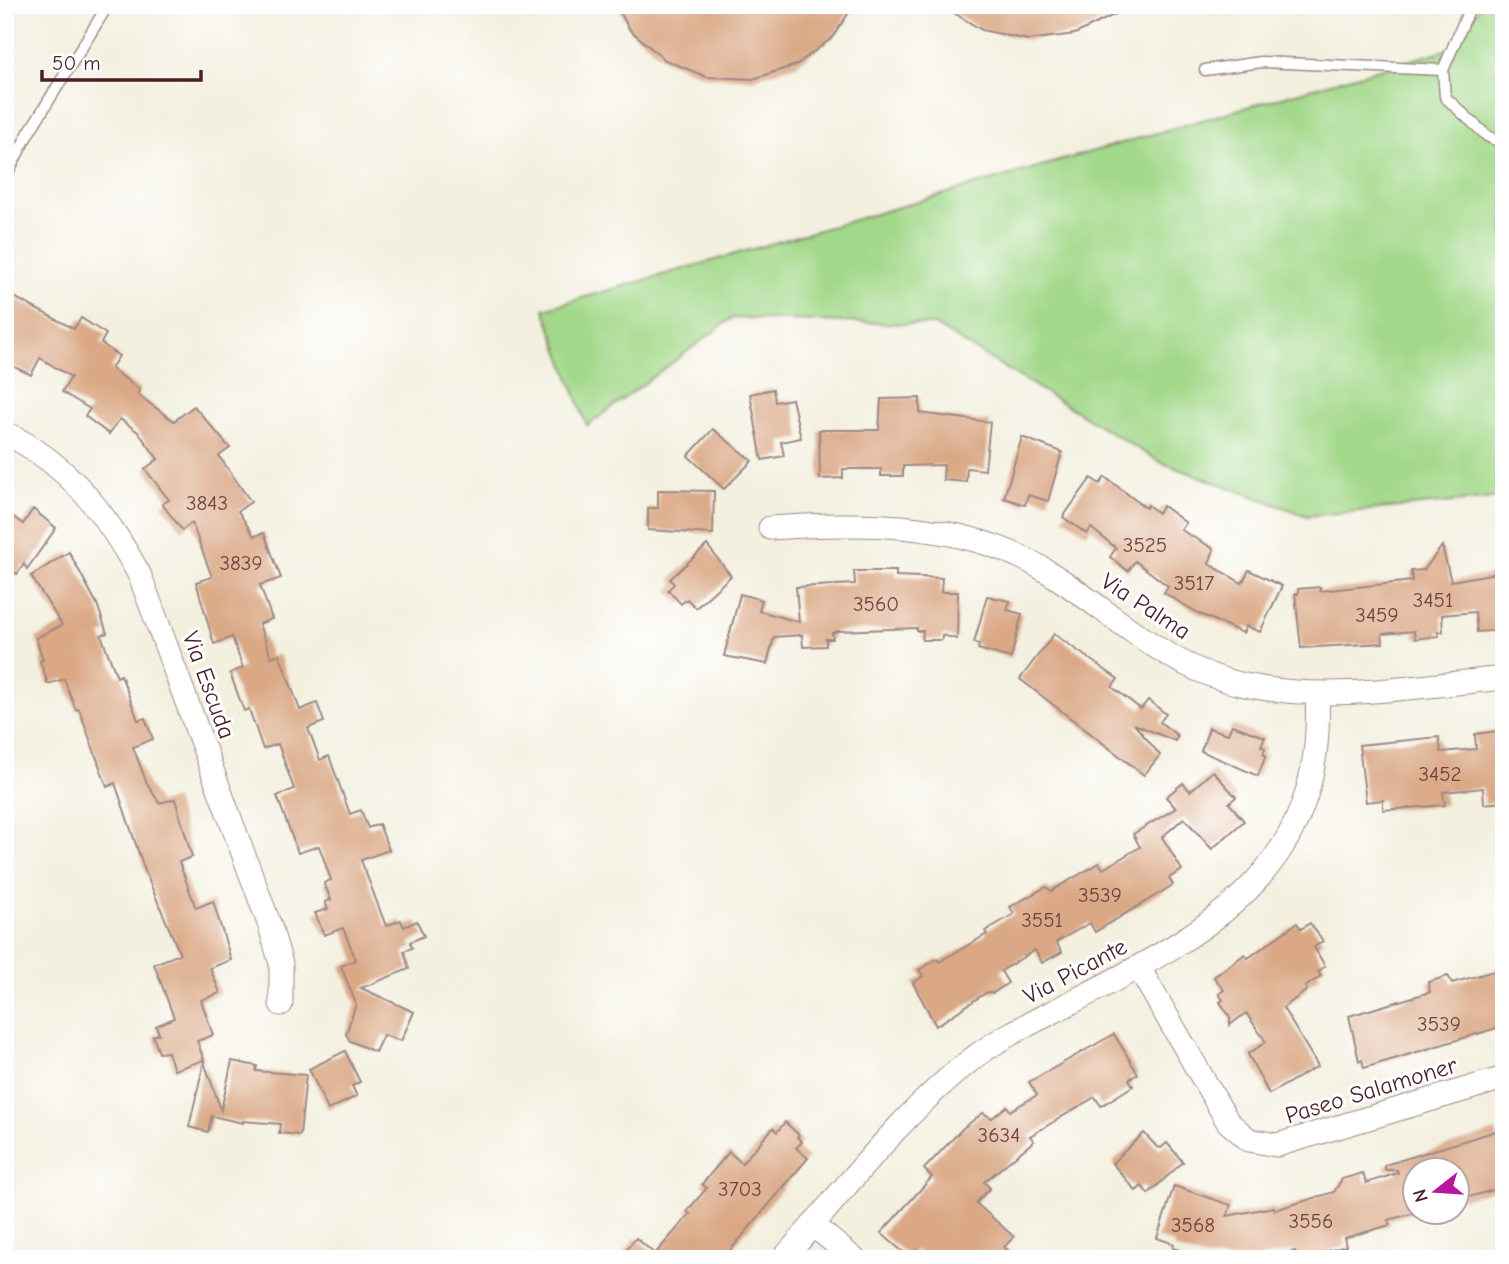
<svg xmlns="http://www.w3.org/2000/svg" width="1509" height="1264" font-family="'Comic Neue',sans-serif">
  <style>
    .green { fill: #a2d889; stroke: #767c5a; stroke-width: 2 }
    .building { fill: #daa885 }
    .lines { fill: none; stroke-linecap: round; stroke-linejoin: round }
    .lane-casing { stroke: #9e8885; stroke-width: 13 }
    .street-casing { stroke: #9e8885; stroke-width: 25 }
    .lane { stroke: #fff; stroke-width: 10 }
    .street { stroke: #fff; stroke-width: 23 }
    .labels { text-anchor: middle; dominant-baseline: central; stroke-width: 6; stroke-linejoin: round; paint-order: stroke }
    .number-label { font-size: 21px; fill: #6e4142 }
    .street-label { font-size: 24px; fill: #4a1f2b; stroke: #fff }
  </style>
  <rect width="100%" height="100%" fill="#fff"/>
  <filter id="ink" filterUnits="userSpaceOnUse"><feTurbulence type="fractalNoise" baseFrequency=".0143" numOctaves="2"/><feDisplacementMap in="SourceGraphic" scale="14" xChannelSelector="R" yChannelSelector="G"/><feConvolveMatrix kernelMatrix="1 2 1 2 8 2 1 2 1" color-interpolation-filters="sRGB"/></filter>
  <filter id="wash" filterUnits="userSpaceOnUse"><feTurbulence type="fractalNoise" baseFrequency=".00686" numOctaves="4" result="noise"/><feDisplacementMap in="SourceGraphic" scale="28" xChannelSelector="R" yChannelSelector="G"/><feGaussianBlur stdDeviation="1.57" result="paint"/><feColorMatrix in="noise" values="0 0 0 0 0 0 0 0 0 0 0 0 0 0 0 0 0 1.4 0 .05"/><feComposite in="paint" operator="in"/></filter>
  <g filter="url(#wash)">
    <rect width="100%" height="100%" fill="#f3f0df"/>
    <!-- green -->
    <path class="green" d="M 1480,5 L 1504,5 L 1504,497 L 1307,516 L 1160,462 L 934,325 L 732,318 L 587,426 L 544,309 L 1456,47 Z"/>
    <g id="blocks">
      <!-- building -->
      <g class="building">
        <path d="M 616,5 L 854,5 L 832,38 L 796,65 L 753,79 L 707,77 L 665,60 L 630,30 Z"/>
        <path d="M 941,5 L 1134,5 L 1075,34 L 1028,40 L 982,30 Z"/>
        <path d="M 14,297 L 74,329 L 81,318 L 106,334 L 101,343 L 119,356 L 111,368 L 140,390 L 137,394 L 174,421 L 194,406 L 230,448 L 219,456 L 251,502 L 238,511 L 254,536 L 264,533 L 281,578 L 260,585 L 272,619 L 259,624 L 271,657 L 279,654 L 300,710 L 317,703 L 324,722 L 308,728 L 320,760 L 329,756 L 350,814 L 361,810 L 368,828 L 379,824 L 389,850 L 361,860 L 386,926 L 401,920 L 404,927 L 417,921 L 424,936 L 410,942 L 412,948 L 404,951 L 409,969 L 361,988 L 414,1012 L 401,1041 L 383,1035 L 375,1052 L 350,1041 L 346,1034 L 356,1004 L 341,966 L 356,960 L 343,928 L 324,935 L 315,913 L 328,909 L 325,902 L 331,900 L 324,883 L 331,880 L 319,846 L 298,853 L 277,796 L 294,789 L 278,744 L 263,749 L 249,709 L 244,711 L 230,673 L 243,668 L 232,637 L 214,644 L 196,582 L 212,577 L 192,523 L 182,530 L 162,504 L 169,500 L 145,469 L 158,459 L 138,432 L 120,419 L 109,434 L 85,416 L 90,409 L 62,392 L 71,377 L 40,358 L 31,375 L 6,363 L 14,348 L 5,344 L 5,315 Z"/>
        <path d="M 773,389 L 775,402 L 792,399 L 801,438 L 781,442 L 784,456 L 762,460 L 750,394 Z"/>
        <path d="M 920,398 L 920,413 L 990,422 L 985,470 L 967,468 L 966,482 L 943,480 L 944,465 L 903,466 L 903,476 L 881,476 L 881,469 L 843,469 L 843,478 L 820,479 L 819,430 L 879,430 L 881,399 Z"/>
        <path d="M 713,429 L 752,461 L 724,489 L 688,456 Z"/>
        <path d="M 1022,437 L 1062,452 L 1048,501 L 1028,495 L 1025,505 L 1004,498 Z"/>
        <path d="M 1105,477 L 1146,508 L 1148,505 L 1158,513 L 1163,506 L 1186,523 L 1181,530 L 1214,549 L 1209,564 L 1242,583 L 1249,570 L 1282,586 L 1260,632 L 1246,626 L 1243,633 L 1200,614 L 1164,593 L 1168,586 L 1135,561 L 1128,571 L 1110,557 L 1116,548 L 1091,528 L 1087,534 L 1063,517 L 1091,478 L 1100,484 Z"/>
        <path d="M 658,490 L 714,491 L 713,534 L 648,530 L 648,508 L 658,508 Z"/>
        <path d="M 33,509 L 56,528 L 27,569 L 24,564 L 17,574 L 5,565 L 5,511 L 23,524 Z"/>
        <path d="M 707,545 L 731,576 L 696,608 L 687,599 L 681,604 L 668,590 L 674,584 L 670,579 Z"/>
        <path d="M 1442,546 L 1451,581 L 1502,572 L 1504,630 L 1477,632 L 1475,612 L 1442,615 L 1443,632 L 1438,632 L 1439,636 L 1415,639 L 1414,631 L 1382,634 L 1383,643 L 1301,648 L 1295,593 L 1298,594 L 1298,589 L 1320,587 L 1320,591 L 1412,581 L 1411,571 L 1424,570 Z"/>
        <path d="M 69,552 L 97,604 L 107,633 L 101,635 L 117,677 L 121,675 L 138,720 L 145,718 L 153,739 L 133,747 L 146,781 L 159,803 L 175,799 L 192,857 L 179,862 L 196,908 L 213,901 L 231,960 L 210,968 L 220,993 L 201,1000 L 213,1035 L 197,1041 L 204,1060 L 174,1070 L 168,1052 L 159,1053 L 153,1036 L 159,1034 L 156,1026 L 174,1018 L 154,964 L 180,954 L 146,874 L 115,783 L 107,787 L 79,709 L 76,710 L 64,679 L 48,684 L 40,661 L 43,660 L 36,638 L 62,625 L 31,576 Z"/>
        <path d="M 854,571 L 896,571 L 896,576 L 942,578 L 941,592 L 958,592 L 957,639 L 942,635 L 942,640 L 922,640 L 923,631 L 917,631 L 917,628 L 838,631 L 832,633 L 833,639 L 826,639 L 826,646 L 803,647 L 802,635 L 774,637 L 767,664 L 724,656 L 740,594 L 762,600 L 759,611 L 799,622 L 796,587 L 855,584 Z"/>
        <path d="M 987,596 L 1010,601 L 1007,610 L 1022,614 L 1011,658 L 978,649 L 979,644 L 974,643 Z"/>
        <path d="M 1054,634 L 1118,679 L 1112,687 L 1141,709 L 1148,700 L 1166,714 L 1160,722 L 1178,736 L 1175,741 L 1134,724 L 1160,755 L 1144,775 L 1020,679 Z"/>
        <path d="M 1232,725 L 1265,737 L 1261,746 L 1265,748 L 1263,754 L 1266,755 L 1258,776 L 1201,751 L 1209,728 L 1228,734 Z"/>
        <path d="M 1497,731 L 1498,738 L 1504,738 L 1504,802 L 1484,804 L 1483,788 L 1443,792 L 1445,805 L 1383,810 L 1383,800 L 1366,802 L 1359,745 L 1439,737 L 1441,752 L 1476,749 L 1475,734 Z"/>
        <path d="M 1213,771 L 1236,797 L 1229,803 L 1244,821 L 1212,849 L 1184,818 L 1162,837 L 1182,870 L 1169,878 L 1173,885 L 1095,932 L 1090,923 L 1056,942 L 1062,952 L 1042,963 L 1035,950 L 1001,971 L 1008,983 L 993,993 L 987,992 L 936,1026 L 913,983 L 923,976 L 919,970 L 937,959 L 939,962 L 987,934 L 985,931 L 1014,914 L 1010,907 L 1046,887 L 1051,891 L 1099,863 L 1103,869 L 1140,847 L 1133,834 L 1176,808 L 1166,797 L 1183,783 L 1190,791 Z"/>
        <path d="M 1297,923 L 1301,929 L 1310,923 L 1323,941 L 1314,947 L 1325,966 L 1318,972 L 1321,976 L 1305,987 L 1307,990 L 1283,1008 L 1318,1066 L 1269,1094 L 1248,1054 L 1266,1042 L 1246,1013 L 1230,1025 L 1230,1017 L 1220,1002 L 1223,1000 L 1219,994 L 1224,990 L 1214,977 L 1245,954 L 1248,958 Z"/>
        <path d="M 1504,968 L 1504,1017 L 1497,1019 L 1500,1027 L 1364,1068 L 1362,1060 L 1359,1061 L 1349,1016 L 1430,992 L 1428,982 L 1448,976 L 1452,983 Z"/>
        <path d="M 1114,1034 L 1138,1074 L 1129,1079 L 1133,1086 L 1101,1106 L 1095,1097 L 1030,1136 L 1034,1141 L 984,1182 L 990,1188 L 976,1203 L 1014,1237 L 1004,1247 L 1018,1259 L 927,1259 L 916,1250 L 910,1258 L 881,1233 L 932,1177 L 924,1169 L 963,1128 L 983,1113 L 992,1118 L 1007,1106 L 1010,1111 L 1037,1095 L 1029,1082 Z"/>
        <path d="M 345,1051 L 360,1082 L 352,1086 L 357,1096 L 328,1110 L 309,1069 Z"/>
        <path d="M 232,1061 L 257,1066 L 256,1071 L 306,1075 L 300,1135 L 279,1133 L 280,1124 L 243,1121 L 243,1123 L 212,1116 L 208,1132 L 189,1127 L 204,1062 L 221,1110 Z"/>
        <path d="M 785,1122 L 799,1135 L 797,1137 L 802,1142 L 796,1148 L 808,1158 L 723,1259 L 618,1259 L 636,1238 L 655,1254 L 690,1214 L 687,1211 L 707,1188 L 702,1184 L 729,1152 L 742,1163 L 773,1128 L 777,1132 Z"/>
        <path d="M 1496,1131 L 1504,1160 L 1504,1187 L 1462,1199 L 1457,1170 L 1415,1170 L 1415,1213 L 1388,1220 L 1390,1225 L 1344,1238 L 1346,1246 L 1300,1259 L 1295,1251 L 1257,1259 L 1206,1259 L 1173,1248 L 1174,1244 L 1157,1238 L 1174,1186 L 1231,1205 L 1227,1216 L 1274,1207 L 1275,1210 L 1334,1192 L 1342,1179 L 1363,1173 L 1366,1183 L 1398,1173 L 1397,1170 L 1385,1170 L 1385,1165 Z"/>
        <path d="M 1144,1133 L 1157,1147 L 1161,1148 L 1167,1143 L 1183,1162 L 1148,1194 L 1142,1186 L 1136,1191 L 1112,1163 Z"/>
      </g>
    </g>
  </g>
  <g filter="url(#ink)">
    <use href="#blocks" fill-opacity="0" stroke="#9e8885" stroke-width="2"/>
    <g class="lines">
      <!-- lane casing -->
      <g class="lane-casing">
        <g id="lane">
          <path d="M 1205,70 L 1261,62 L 1443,70 L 1471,5"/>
          <path d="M 1443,70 L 1445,97 L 1487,136 L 1504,144"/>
          <path d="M 5,178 L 28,134 L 108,5"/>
        </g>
      </g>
      <!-- street casing -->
      <g class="street-casing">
        <g id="street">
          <path d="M 5,433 C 68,463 108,516 140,576 L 270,926 L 281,964 L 281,1004"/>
          <path d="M 770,528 C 866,522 969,520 1053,575 C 1115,615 1170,670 1245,685 C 1329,703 1419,686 1504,678"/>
          <path d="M 1139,968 L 1228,1122 L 1249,1140 L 1277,1145 L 1504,1078"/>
          <path d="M 813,1225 L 854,1259"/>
          <path d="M 783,1259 C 845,1190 902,1112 976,1056 C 1007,1033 1044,1017 1078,999 C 1214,929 1326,867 1317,695"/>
        </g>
      </g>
      <!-- lane -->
      <use href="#lane" class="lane"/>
      <!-- street -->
      <use href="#street" class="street"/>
    </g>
  </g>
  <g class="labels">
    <!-- number labels -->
    <g class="number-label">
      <text x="207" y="503">3843</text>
      <text x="1145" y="545">3525</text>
      <text x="241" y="563">3839</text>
      <text x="1194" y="583">3517</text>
      <text x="1433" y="600">3451</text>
      <text x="876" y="604">3560</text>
      <text x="1377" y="615">3459</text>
      <text x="1440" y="774">3452</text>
      <text x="1100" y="895">3539</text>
      <text x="1042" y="920">3551</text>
      <text x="1439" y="1024">3539</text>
      <text x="999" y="1135">3634</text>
      <text x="740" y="1189">3703</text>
      <text x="1311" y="1221">3556</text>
      <text x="1193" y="1225">3568</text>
    </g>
    <!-- street labels -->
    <g class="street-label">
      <text transform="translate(1146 606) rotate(33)">Via Palma</text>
      <text transform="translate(209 685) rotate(70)">Via Escuda</text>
      <text transform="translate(1075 971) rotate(-28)">Via Picante</text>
      <text transform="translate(1371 1090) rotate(-17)">Paseo Salamoner</text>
    </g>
  </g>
  <!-- margin -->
  <rect width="1509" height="1264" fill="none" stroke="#fff" stroke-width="28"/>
  <!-- north arrow -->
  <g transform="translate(1436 1191) rotate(253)"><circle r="33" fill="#ffffff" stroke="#b7a5aa" stroke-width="2"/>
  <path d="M0-5L12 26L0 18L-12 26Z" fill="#b5179e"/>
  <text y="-10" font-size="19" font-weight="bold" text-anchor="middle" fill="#4a1f2b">N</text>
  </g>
  <!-- scale -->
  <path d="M42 70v10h159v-10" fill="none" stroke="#4a1f2b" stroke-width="3.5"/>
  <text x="52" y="70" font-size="21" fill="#4a1f2b" stroke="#ffffff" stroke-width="5" paint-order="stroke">50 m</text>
</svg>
